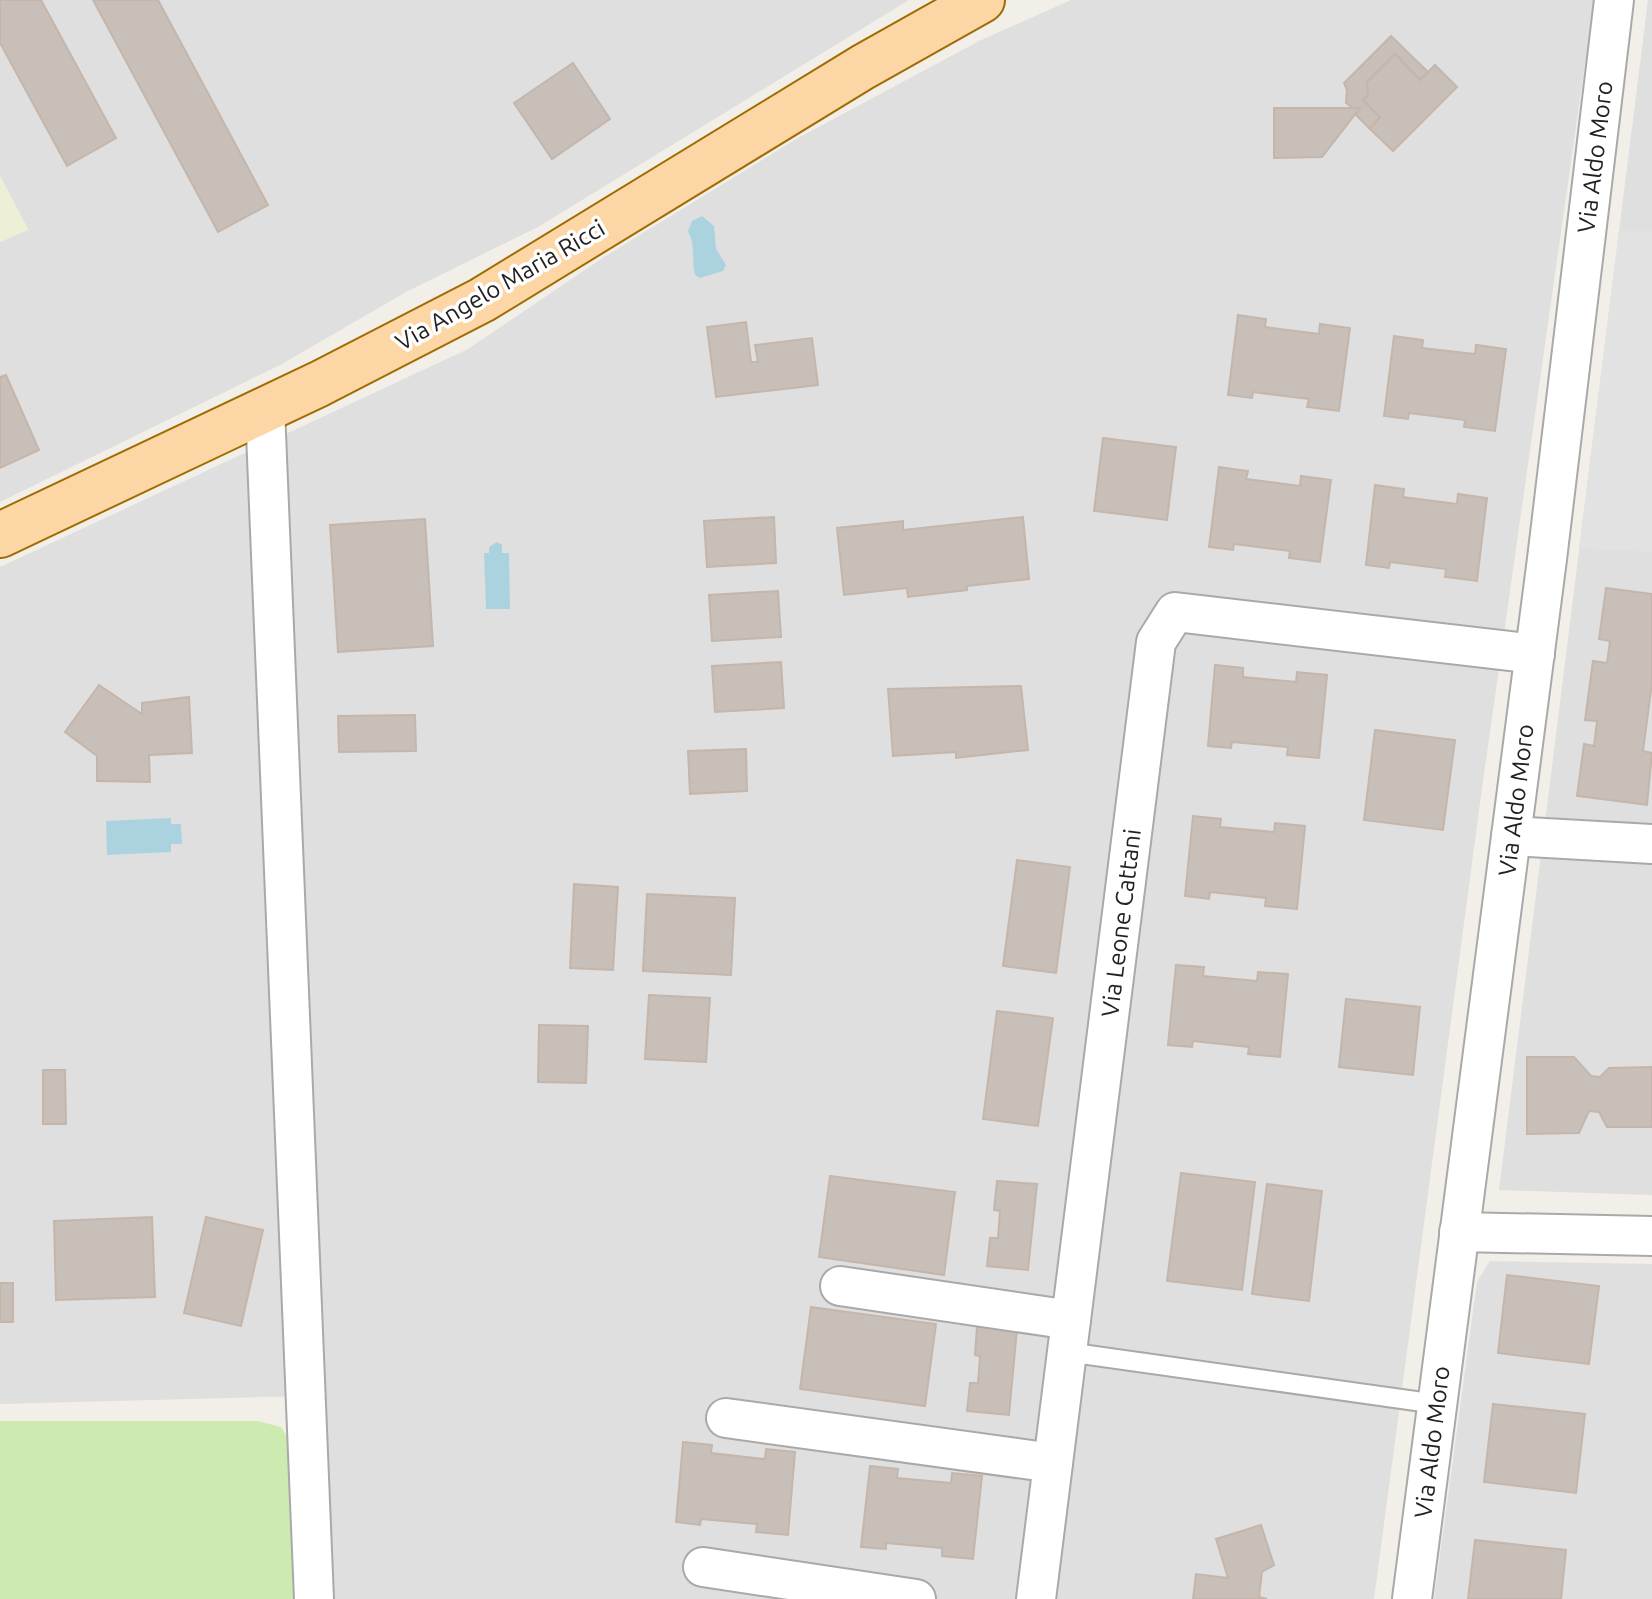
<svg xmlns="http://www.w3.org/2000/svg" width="1652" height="1599" font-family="Ubuntu,sans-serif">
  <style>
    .residential { fill: #e0dfdf }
    .farmland { fill: #eef0d5 }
    .grass { fill: #cdebb0 }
    .parking { fill: #e2e2e2 }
    .water { fill: #aad3df }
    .building { fill: #c7bfb8; stroke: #c4b6ab; stroke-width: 2 }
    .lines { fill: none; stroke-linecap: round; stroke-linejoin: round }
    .service-casing { stroke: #a9a9a9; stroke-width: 22 }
    .minor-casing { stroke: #a9a9a9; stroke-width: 42 }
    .primary-casing { stroke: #a06b00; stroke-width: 48 }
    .service { stroke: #fff; stroke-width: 18 }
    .minor { stroke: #fff; stroke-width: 38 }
    .primary { stroke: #fcd6a4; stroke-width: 44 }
    .labels { text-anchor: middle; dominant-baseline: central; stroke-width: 7; stroke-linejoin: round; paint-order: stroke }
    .street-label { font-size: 24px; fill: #222; stroke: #fff }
  </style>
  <rect width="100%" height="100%" fill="#f2efe9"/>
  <!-- residential -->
  <g class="residential">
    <path d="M 0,0 L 909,0 L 538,227 L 406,292 L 282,364 L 0,502 L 0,242 L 28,229 L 0,176 Z"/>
    <path d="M 1071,0 L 1594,0 L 1482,788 L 1374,1599 L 313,1599 L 305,1396 L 0,1404 L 0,567 L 468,349 L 604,257 L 798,138 L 979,41 Z"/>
    <path d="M 1648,0 L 1652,0 L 1652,1195 L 1499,1190 Z"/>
    <path d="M 1490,1261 L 1652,1264 L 1652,1599 L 1434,1599 L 1477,1282 Z"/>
  </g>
  <!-- farmland -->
  <path class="farmland" d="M 0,176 L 28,230 L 0,242 Z"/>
  <!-- grass -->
  <path class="grass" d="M 0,1421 L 258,1421 L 281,1427 L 292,1444 L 301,1599 L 0,1599 Z"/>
  <!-- parking -->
  <path class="parking" d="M 1619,231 L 1652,231 L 1652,552 L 1579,548 Z"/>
  <!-- water -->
  <g class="water">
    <path d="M 702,216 L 714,226 L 716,249 L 726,265 L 723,271 L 700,278 L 695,275 C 691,259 696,246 688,231 L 692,221 Z"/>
    <path d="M 497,542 L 502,545 L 502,553 L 509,553 L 510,609 L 486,609 L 484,553 L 489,553 L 489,547 Z"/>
    <path d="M 171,818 L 171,824 L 181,824 L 182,844 L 171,844 L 171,852 L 107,855 L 106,821 Z"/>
  </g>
  <!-- building -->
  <g class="building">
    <path d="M 0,0 L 41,0 L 116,138 L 67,166 L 0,43 Z"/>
    <path d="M 93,0 L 158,0 L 268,205 L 218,232 Z"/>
    <path d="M 1391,36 L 1428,72 L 1420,80 L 1395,54 L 1367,82 L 1368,95 L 1363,100 L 1380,117 L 1370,129 L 1355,114 L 1360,108 L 1353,108 L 1346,103 L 1347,90 L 1344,83 Z"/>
    <path d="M 1395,54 L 1420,80 L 1435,65 L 1457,87 L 1393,151 L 1370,129 L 1380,117 L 1363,100 L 1368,95 L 1367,82 Z"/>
    <path d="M 573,63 L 610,119 L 552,159 L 514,103 Z"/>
    <path d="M 1274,108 L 1360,108 L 1322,157 L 1274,158 Z"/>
    <path d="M 1238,315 L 1266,319 L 1265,327 L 1319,334 L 1320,324 L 1350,328 L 1339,411 L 1307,407 L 1309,399 L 1253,392 L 1252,398 L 1228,395 Z"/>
    <path d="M 746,322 L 751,362 L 758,362 L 755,345 L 812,338 L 818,385 L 716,397 L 707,327 Z"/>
    <path d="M 1394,336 L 1423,340 L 1422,348 L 1475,354 L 1476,345 L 1506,349 L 1495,431 L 1464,427 L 1465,420 L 1409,413 L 1408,419 L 1384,416 Z"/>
    <path d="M 6,375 L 39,450 L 0,468 L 0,377 Z"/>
    <path d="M 1103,438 L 1176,447 L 1167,520 L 1094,511 Z"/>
    <path d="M 1219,467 L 1248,471 L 1246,479 L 1300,486 L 1301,476 L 1331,480 L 1320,562 L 1289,558 L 1290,551 L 1234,544 L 1233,550 L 1209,547 Z"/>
    <path d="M 1375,485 L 1404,489 L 1403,497 L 1457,504 L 1458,494 L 1487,498 L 1477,581 L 1445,577 L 1446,569 L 1390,562 L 1389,568 L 1366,565 Z"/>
    <path d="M 774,517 L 776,563 L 707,567 L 704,521 Z"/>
    <path d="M 1023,517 L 1029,579 L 967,586 L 967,590 L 908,597 L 907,588 L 844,595 L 837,528 L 903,521 L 903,530 Z"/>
    <path d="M 425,519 L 433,646 L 338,652 L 330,525 Z"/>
    <path d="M 1606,588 L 1652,594 L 1652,683 L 1643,751 L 1652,753 L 1647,805 L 1577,796 L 1584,744 L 1594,746 L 1597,721 L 1585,720 L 1593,661 L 1607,663 L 1610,641 L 1599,639 Z"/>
    <path d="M 778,591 L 781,637 L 712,641 L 709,595 Z"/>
    <path d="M 781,662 L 784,708 L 715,712 L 712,666 Z"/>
    <path d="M 1215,665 L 1243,668 L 1243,677 L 1296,682 L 1297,672 L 1327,675 L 1319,758 L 1287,755 L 1288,747 L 1232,742 L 1231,748 L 1208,746 Z"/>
    <path d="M 99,685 L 142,714 L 142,703 L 189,697 L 192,753 L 149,755 L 150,782 L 97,781 L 97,756 L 65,732 Z"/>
    <path d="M 1021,686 L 1028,750 L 956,758 L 956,752 L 893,756 L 888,689 Z"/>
    <path d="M 415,715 L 416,751 L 339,752 L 338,716 Z"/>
    <path d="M 1375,730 L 1455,740 L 1443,830 L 1364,820 Z"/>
    <path d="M 746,749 L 747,791 L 690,794 L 688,751 Z"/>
    <path d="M 1193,816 L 1221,819 L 1220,827 L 1274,832 L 1275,823 L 1305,826 L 1297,909 L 1265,906 L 1266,898 L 1210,892 L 1209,899 L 1185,896 Z"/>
    <path d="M 1017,860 L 1070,867 L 1056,973 L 1003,966 Z"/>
    <path d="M 574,884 L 618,887 L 613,970 L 570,968 Z"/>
    <path d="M 647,894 L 735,898 L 731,975 L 643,971 Z"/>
    <path d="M 1176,965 L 1204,967 L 1203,976 L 1257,981 L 1258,972 L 1288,974 L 1280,1057 L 1248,1054 L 1249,1047 L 1193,1041 L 1192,1047 L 1168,1045 Z"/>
    <path d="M 649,995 L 710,998 L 706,1062 L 645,1059 Z"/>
    <path d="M 1346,999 L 1420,1007 L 1413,1075 L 1339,1067 Z"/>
    <path d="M 997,1011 L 1053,1018 L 1038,1126 L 983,1119 Z"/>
    <path d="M 539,1025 L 588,1026 L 586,1083 L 538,1082 Z"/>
    <path d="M 1527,1057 L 1574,1057 L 1591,1076 L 1600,1077 L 1609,1068 L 1652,1067 L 1652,1127 L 1607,1127 L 1599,1112 L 1589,1111 L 1579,1133 L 1527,1134 Z"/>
    <path d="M 43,1070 L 65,1070 L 66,1124 L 43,1124 Z"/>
    <path d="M 1181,1173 L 1255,1182 L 1242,1290 L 1167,1281 Z"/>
    <path d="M 830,1176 L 955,1192 L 944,1275 L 819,1257 Z"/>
    <path d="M 997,1181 L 1037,1184 L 1028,1270 L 987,1266 L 990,1238 L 998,1238 L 1000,1211 L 994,1210 Z"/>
    <path d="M 1267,1184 L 1322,1191 L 1309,1301 L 1252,1294 Z"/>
    <path d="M 152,1217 L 155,1297 L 56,1300 L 54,1221 Z"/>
    <path d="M 206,1217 L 263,1230 L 241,1326 L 184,1313 Z"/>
    <path d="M 1507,1275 L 1599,1286 L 1589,1364 L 1498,1353 Z"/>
    <rect x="0" y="1283" width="13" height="39"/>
    <path d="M 811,1307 L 936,1324 L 925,1406 L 800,1389 Z"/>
    <path d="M 977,1326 L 1017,1329 L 1009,1415 L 967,1411 L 970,1383 L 978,1383 L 980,1356 L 975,1355 Z"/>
    <path d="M 1493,1404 L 1585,1414 L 1576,1493 L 1484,1482 Z"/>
    <path d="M 683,1442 L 712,1445 L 711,1453 L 765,1459 L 766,1449 L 795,1452 L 788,1535 L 756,1532 L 757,1524 L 701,1519 L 700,1525 L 676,1522 Z"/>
    <path d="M 870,1466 L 898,1469 L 897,1478 L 951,1483 L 952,1473 L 982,1476 L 973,1559 L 942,1556 L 942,1548 L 886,1543 L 886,1549 L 861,1547 Z"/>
    <path d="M 1261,1525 L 1274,1565 L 1262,1572 L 1259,1597 L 1267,1599 L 1193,1599 L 1196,1574 L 1228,1578 L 1216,1539 Z"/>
    <path d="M 1475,1540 L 1566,1550 L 1561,1599 L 1468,1599 Z"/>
  </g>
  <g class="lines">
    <!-- service casing -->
    <g class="service-casing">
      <path id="service" d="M 1067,1352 L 1437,1404"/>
    </g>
    <!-- minor casing -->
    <g class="minor-casing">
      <g id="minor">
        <path d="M 265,409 L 314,1599"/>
        <path d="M 1511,836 L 1652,844"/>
        <path d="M 1459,1232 L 1652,1236"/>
        <path d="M 840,1286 L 1071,1320"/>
        <path d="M 726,1418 L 1053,1463"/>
        <path d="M 703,1567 L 916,1599"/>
        <path d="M 1036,1599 L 1156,642 L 1175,612 L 1535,654"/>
        <path d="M 1412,1599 L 1547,559 L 1614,0"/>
      </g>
    </g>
    <!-- primary casing -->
    <g class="primary-casing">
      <path id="primary" d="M 0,535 L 319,384 L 482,300 L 863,67 L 982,0"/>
    </g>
    <!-- service -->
    <use href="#service" class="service"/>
    <!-- minor -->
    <use href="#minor" class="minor"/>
    <!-- primary -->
    <use href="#primary" class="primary"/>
  </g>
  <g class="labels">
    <!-- street labels -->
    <g class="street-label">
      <text transform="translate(1595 157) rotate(-83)">Via Aldo Moro</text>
      <text transform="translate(500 285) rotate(-30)">Via Angelo Maria Ricci</text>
      <text transform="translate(1516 800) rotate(-83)">Via Aldo Moro</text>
      <text transform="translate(1121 923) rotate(-83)">Via Leone Cattani</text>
      <text transform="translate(1432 1442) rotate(-83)">Via Aldo Moro</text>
    </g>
  </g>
</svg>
